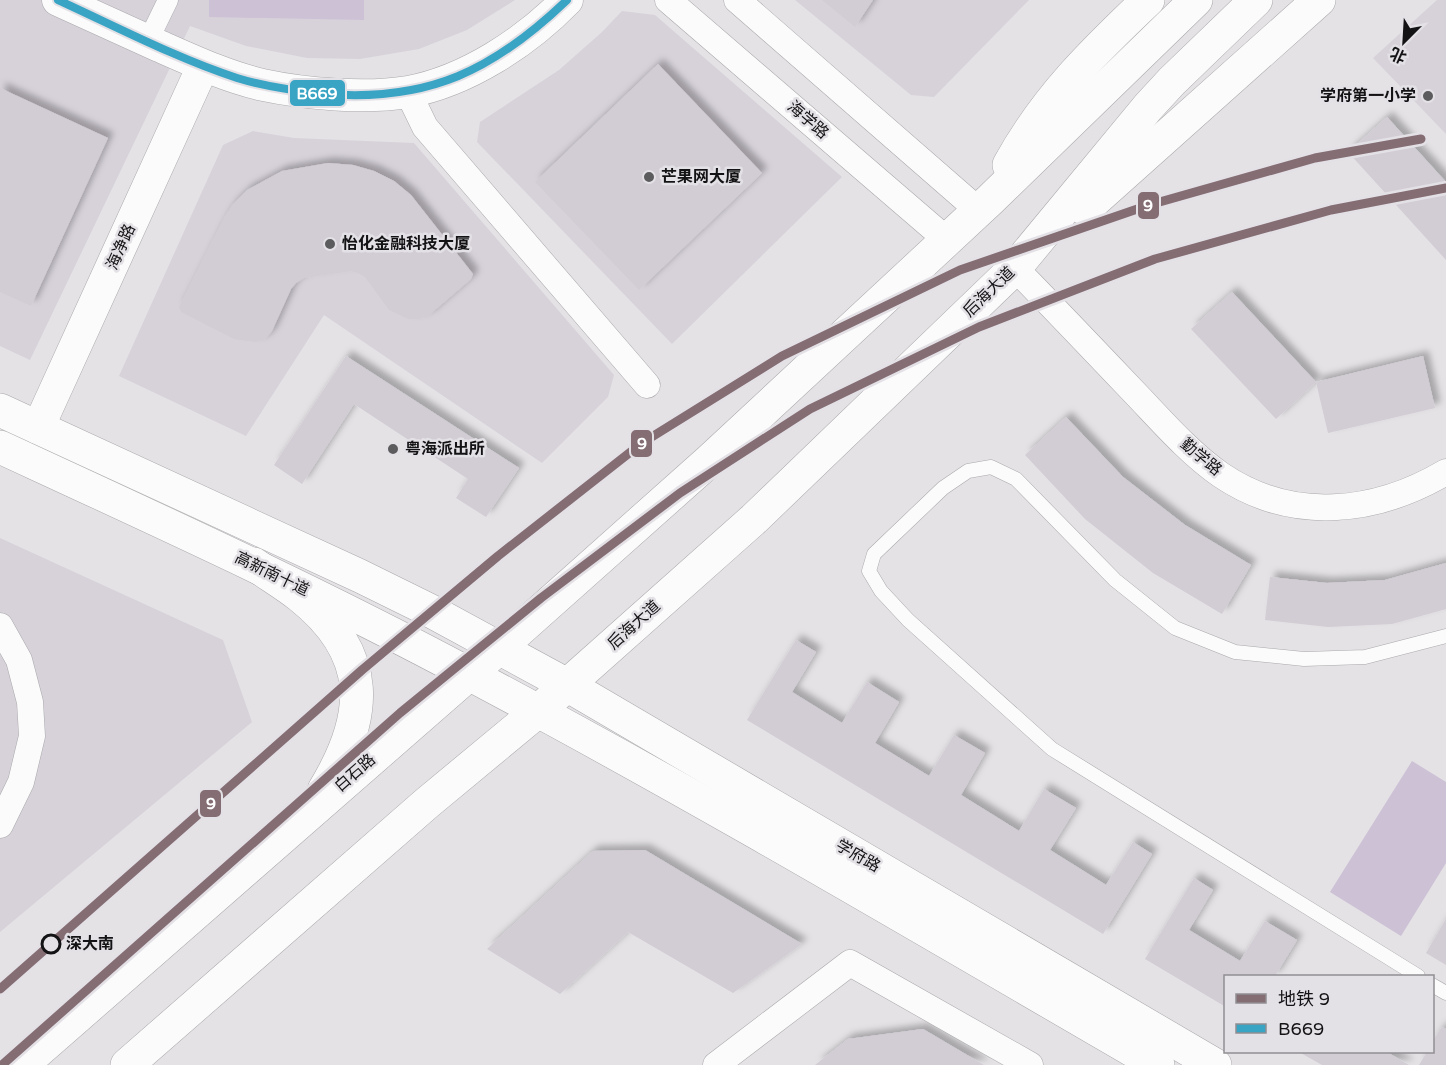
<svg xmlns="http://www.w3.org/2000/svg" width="1446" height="1065" font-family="'Varela Round','Noto Sans SC',sans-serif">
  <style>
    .built { fill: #d7d2da }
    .green { fill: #cdc1d6 }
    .building { fill: #d2ccd5; filter: url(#shadow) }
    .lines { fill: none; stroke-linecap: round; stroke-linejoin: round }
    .service-casing { stroke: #aaa8ab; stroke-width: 15 }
    .pedestrian-casing { stroke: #aaa8ab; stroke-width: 21 }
    .minor-casing { stroke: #aaa8ab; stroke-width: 27 }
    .tertiary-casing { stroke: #aaa8ab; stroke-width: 33 }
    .secondary-casing { stroke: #aaa8ab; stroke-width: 34 }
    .primary-casing { stroke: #aaa8ab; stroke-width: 34 }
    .service { stroke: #fbfbfb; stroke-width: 14 }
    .pedestrian { stroke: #fbfbfb; stroke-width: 20 }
    .minor { stroke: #fbfbfb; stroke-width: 26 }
    .tertiary { stroke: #fbfbfb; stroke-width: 32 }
    .secondary { stroke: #fbfbfb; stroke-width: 33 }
    .primary { stroke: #fbfbfb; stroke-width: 33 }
    .bus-1-casing { stroke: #e4e1e6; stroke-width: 12 }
    .bus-1 { stroke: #39a4c4; stroke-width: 8 }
    .metro-1-casing { stroke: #e4e1e6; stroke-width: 14 }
    .metro-1 { stroke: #846e74; stroke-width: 9 }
    .poi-dot { fill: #5c5b5d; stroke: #e4e1e6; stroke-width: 2 }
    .stop-dot { fill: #e4e1e6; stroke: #131214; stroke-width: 3 }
    .labels { text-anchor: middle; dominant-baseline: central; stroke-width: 5; stroke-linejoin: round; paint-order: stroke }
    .poi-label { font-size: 16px; font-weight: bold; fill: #131214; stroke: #e4e1e6; text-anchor: start }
    .street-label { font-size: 16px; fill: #131214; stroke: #e4e1e6 }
    .stop-label { font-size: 16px; font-weight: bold; fill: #131214; stroke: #e4e1e6; text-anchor: start }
    .line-badge { stroke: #e4e1e6; stroke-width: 2 }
    .badge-label { font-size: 16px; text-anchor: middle; font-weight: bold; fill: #fff }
  </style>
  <defs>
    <filter id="shadow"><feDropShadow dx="5.5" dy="-5.5" stdDeviation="3" flood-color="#0004"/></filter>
  </defs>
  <rect width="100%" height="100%" fill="#e4e2e5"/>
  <!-- built -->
  <g class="built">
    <path d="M 0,0 L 515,0 L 467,30 L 419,49 L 360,59 L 307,58 L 246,46 L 190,26 L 30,360 L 0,346 Z"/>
    <path d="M 795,0 L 1029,0 L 934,97 L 911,95 Z"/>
    <path d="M 1437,0 L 1446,0 L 1446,134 L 1373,58 Z"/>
    <path d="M 622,11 L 655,15 L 842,177 L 672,344 L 477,142 L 480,122 L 559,70 L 602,32 Z"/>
    <path d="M 253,131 L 294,138 L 414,143 L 614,375 L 608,397 L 542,463 L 324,315 L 246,436 L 119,376 L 223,145 Z"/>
    <path d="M 0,538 L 223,640 L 252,722 L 0,932 Z"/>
  </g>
  <!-- green -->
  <g class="green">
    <path d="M 209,0 L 364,0 L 364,20 L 209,17 Z"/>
    <path d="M 1412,761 L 1446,782 L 1446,863 L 1401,936 L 1330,892 Z"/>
  </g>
  <!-- building -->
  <g class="building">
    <path d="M 822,0 L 873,0 L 855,27 Z"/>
    <path d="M 658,64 L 762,173 L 639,290 L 535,182 Z"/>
    <path d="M 0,88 L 108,138 L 31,306 L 0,292 Z"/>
    <path d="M 1387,117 L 1446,182 L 1446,260 L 1348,152 Z"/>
    <path d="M 328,163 L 353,165 L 374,171 L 394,181 L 411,195 L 473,274 L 471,279 L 429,315 L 419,319 L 408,319 L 389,310 L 365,277 L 358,273 L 351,271 L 304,278 L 296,283 L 291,289 L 272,331 L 265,339 L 256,342 L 234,339 L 181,312 L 179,307 L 224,218 L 233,204 L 247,190 L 282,171 Z"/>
    <path d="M 1232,292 L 1316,382 L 1276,419 L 1191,329 Z"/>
    <path d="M 346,356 L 519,468 L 486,517 L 456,498 L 468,479 L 354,404 L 302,484 L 274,465 Z"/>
    <path d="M 1423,356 L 1435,408 L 1328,433 L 1316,382 Z"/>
    <path d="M 1066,417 L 1123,477 L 1185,525 L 1251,565 L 1222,614 L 1153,573 L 1085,519 L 1025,455 Z"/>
    <path d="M 1446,563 L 1446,609 L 1392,624 L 1328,627 L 1265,620 L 1270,577 L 1327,583 L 1385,580 Z"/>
    <path d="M 796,640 L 816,652 L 792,692 L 842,723 L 867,682 L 899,702 L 875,743 L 929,776 L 954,735 L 985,753 L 961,795 L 1019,831 L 1044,789 L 1076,808 L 1050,850 L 1106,885 L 1133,842 L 1152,854 L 1103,934 L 747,720 Z"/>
    <path d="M 645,850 L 802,944 L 733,993 L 628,932 L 560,994 L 487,949 L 593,851 Z"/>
    <path d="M 1194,878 L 1213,890 L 1189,930 L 1240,961 L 1265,921 L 1297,940 L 1275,976 L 1226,976 L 1226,1007 L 1145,959 Z"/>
    <path d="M 1446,919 L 1446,965 L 1426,953 Z"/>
    <path d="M 1442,1027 L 1446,1029 L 1446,1065 L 1419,1065 L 1427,1052 L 1432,1052 L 1432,1042 Z"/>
    <path d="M 923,1029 L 984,1065 L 815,1065 L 848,1039 Z"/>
    <path d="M 1299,1052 L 1387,1052 L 1409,1065 L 1322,1065 Z"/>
  </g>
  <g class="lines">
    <!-- service casing -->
    <g class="service-casing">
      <g id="service">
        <path d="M 1418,976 L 1052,749 L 908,620 L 881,591 L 869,571 L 874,554 L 943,488 L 968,471 L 991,467 L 1016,479 L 1115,580 L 1175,628 L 1235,652 L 1304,659 L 1365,657 L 1446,636"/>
        <path d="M 1432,985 L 1446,993"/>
      </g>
    </g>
    <!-- pedestrian casing -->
    <g class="pedestrian-casing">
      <path id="pedestrian" d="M 148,41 L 168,0"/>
    </g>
    <!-- minor casing -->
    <g class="minor-casing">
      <g id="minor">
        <path d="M 668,0 L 947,240"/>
        <path d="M 737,0 L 978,210"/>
        <path d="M 408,92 L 425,127 L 647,385"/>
        <path d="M 1015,268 C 1054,308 1093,349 1132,390 C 1160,419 1188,452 1221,475 C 1292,523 1375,514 1446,472"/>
        <path d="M 0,626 L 19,660 L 30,702 L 32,736 L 21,782 L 0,825"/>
        <path d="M 716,1065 L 850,963 L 1030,1065"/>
      </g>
    </g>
    <!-- tertiary casing -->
    <g class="tertiary-casing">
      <g id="tertiary">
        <path d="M 58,0 C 91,15 124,30 157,45 C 191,60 227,77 263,85 C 305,94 366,99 408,92 C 467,81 526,42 567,0"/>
        <path d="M 38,428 L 203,66"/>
      </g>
    </g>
    <!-- secondary casing -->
    <g class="secondary-casing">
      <g id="secondary">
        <path d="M 0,410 L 360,576 L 429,610 L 567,685 L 1215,1065"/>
        <path d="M 0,447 C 158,520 316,592 469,674 C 703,798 930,933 1158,1065"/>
      </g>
    </g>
    <!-- primary casing -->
    <g class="primary-casing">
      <g id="primary">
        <path d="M 1009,165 C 1045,99 1093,52 1148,0"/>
        <path d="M 1085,209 L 1319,0"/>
        <path d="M 254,564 C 269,575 285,584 300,596 C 373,654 369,716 324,790"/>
        <path d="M 22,1065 L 499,648 L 709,461 L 990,200 L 1196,0"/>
        <path d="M 127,1065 L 427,803 L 538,711 L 754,519 L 1015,268 L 1148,107 L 1172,81 L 1256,0"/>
      </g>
    </g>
    <!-- service -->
    <use href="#service" class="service"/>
    <!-- pedestrian -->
    <use href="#pedestrian" class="pedestrian"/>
    <!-- minor -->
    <use href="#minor" class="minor"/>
    <!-- tertiary -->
    <use href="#tertiary" class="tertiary"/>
    <!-- secondary -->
    <use href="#secondary" class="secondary"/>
    <!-- primary -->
    <use href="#primary" class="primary"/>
    <!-- bus-1 casing -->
    <g class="bus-1-casing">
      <path id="bus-1" d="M 58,0 C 117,27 176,58 237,78 C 266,87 296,91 326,94 C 429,102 494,70 567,0"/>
    </g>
    <!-- bus-1 -->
    <use href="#bus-1" class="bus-1"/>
    <!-- metro-1 casing -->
    <g class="metro-1-casing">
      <g id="metro-1">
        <path d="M 0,989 L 362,670 L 498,556 L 642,443 L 782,356 L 960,270 L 1149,205 L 1315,158 L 1421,139"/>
        <path d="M 2,1065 L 400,713 L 541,598 L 680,493 L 810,409 L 979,327 L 1155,259 L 1331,210 L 1446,188"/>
      </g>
    </g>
    <!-- metro-1 -->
    <use href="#metro-1" class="metro-1"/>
  </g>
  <!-- markers -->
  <g class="poi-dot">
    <circle cx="1428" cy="96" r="6"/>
    <circle cx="649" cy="177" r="6"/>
    <circle cx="330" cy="244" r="6"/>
    <circle cx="393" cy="449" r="6"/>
  </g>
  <circle class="stop-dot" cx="51" cy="944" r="9"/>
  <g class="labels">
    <!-- poi labels -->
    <g class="poi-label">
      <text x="1416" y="96" text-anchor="end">学府第一小学</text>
      <text x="661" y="177">芒果网大厦</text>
      <text x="342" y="244">怡化金融科技大厦</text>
      <text x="405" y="449">粤海派出所</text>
    </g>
    <!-- street labels -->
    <g class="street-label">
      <text transform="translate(808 120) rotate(41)">海学路</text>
      <text transform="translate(121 247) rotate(-66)">海净路</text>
      <text transform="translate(989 292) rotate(-44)">后海大道</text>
      <text transform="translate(1201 457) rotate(40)">勤学路</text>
      <text transform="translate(272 574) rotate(26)">高新南十道</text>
      <text transform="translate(634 625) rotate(-42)">后海大道</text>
      <text transform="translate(355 773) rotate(-41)">白石路</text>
      <text transform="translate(858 856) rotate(30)">学府路</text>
    </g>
    <!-- stop labels -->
    <g class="stop-label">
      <text x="66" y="944">深大南</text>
    </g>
  </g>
  <g class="line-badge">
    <rect x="289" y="79" width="57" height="28" rx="6" fill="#39a4c4"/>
    <rect x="1137" y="191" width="23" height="29" rx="6" fill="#846e74"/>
    <rect x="630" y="429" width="23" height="29" rx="6" fill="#846e74"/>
    <rect x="199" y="789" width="23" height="29" rx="6" fill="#846e74"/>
  </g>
  <g class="badge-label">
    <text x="317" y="99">B669</text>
    <text x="1148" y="211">9</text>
    <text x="642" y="449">9</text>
    <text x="211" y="809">9</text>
  </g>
  <!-- legend -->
  <rect x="1224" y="975" width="210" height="78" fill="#e4e1e6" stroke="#908e92" stroke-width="1.5"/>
  <rect x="1236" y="994" width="30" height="9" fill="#846e74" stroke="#908e92" stroke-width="1.5"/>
  <text x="1278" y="1005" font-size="18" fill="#131214">地铁 9</text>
  <rect x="1236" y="1024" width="30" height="9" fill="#39a4c4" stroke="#908e92" stroke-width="1.5"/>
  <text x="1278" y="1035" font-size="18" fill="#131214">B669</text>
  <!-- north arrow -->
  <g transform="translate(1404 42) rotate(204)" stroke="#e4e1e6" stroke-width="4.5" paint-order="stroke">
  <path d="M0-4.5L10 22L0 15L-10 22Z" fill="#131214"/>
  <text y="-9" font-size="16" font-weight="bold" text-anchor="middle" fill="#131214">北</text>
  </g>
</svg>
